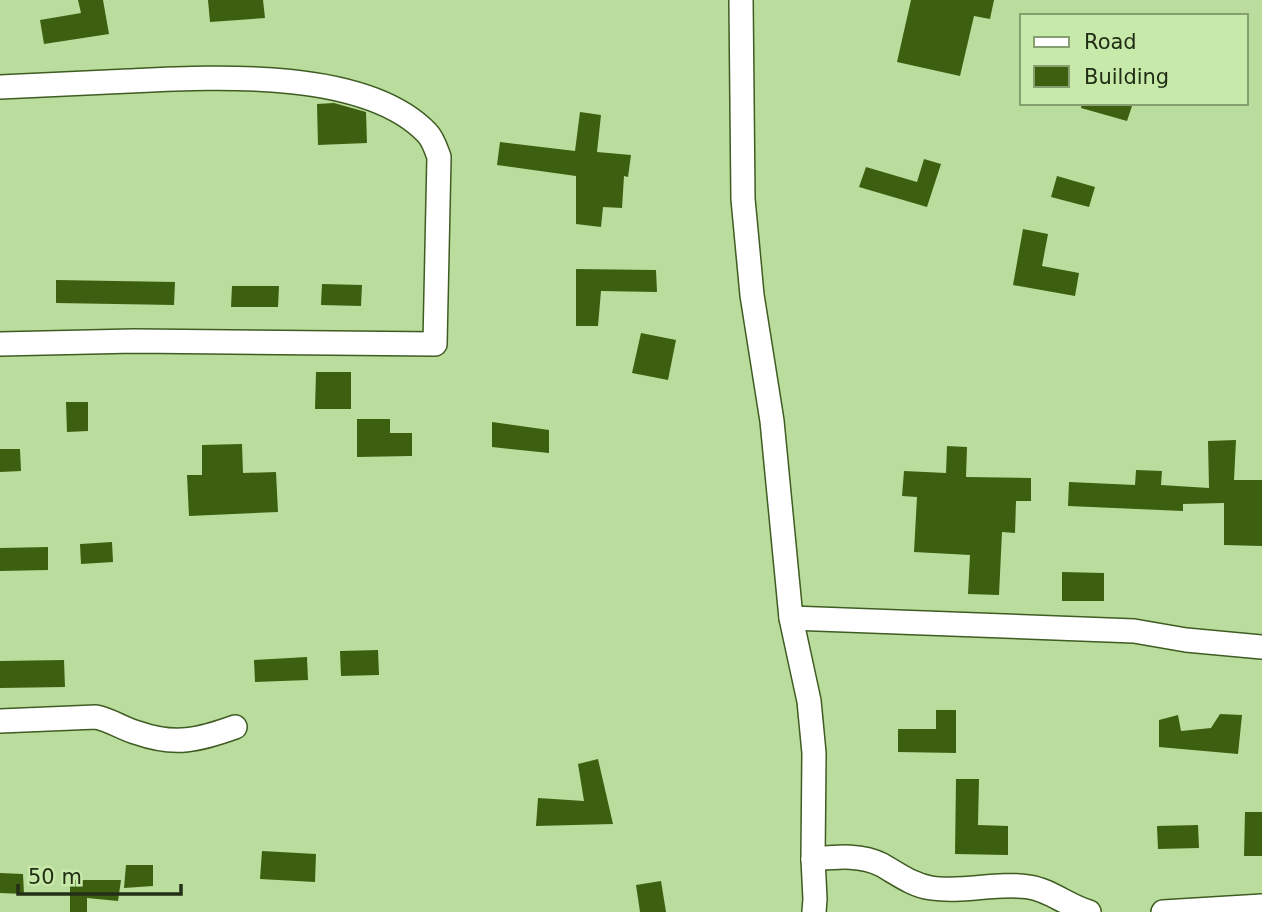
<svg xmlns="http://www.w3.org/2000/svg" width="1262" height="912" font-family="'DejaVu Sans',sans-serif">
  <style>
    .building { fill: #3c6010 }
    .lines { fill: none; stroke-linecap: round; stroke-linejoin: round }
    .minor-casing { stroke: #3f5c22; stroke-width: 26 }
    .minor { stroke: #fff; stroke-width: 23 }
  </style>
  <rect width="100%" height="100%" fill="#badd9d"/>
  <!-- building -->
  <g class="building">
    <path d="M 78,0 L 103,0 L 109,34 L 44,44 L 40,20 L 81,13 Z"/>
    <path d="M 208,0 L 263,0 L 265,18 L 210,22 Z"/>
    <path d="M 911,0 L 994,0 L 990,19 L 974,16 L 960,76 L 897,62 Z"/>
    <path d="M 334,103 L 366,112 L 367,143 L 318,145 L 317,104 Z"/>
    <path d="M 1082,103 L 1133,103 L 1127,121 L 1081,108 Z"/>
    <path d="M 580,112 L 601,115 L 597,152 L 631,155 L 628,177 L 624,176 L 622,208 L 603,207 L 601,227 L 576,224 L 576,176 L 497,165 L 500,142 L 575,151 Z"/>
    <path d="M 924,159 L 941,164 L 927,207 L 859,187 L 866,167 L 917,182 Z"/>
    <path d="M 1057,176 L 1095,187 L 1089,207 L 1051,197 Z"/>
    <path d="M 1023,229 L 1048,234 L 1042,266 L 1079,273 L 1075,296 L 1013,285 Z"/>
    <path d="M 576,269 L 656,270 L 657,292 L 601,291 L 598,326 L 576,326 Z"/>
    <path d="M 56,280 L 175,282 L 174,305 L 56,303 Z"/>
    <path d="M 322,284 L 362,285 L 361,306 L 321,305 Z"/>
    <path d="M 232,286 L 279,286 L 278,307 L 231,307 Z"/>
    <path d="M 641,333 L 676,340 L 668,380 L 632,373 Z"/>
    <path d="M 316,372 L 351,372 L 351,409 L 315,409 Z"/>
    <path d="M 66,402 L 88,402 L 88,431 L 67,432 Z"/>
    <path d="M 357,419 L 390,419 L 390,433 L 412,433 L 412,456 L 357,457 Z"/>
    <path d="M 492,422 L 549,430 L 549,453 L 492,447 Z"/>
    <path d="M 1236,440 L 1234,480 L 1262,480 L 1262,546 L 1224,545 L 1224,503 L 1183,504 L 1183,511 L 1068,506 L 1069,482 L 1135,485 L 1136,470 L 1162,471 L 1161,485 L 1209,488 L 1208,441 Z"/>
    <path d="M 242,444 L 243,473 L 276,472 L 278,512 L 189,516 L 187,475 L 202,475 L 202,445 Z"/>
    <path d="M 947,446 L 967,447 L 966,477 L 1031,478 L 1031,501 L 1016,501 L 1015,533 L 1002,532 L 999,595 L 968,594 L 970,555 L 914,552 L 917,497 L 902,496 L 904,471 L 946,473 Z"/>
    <path d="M 0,449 L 20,449 L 21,471 L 0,472 Z"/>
    <path d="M 112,542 L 113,562 L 81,564 L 80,544 Z"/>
    <path d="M 48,547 L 48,570 L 0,571 L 0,548 Z"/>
    <path d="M 1062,572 L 1104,573 L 1104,601 L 1062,601 Z"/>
    <path d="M 378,650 L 379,675 L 341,676 L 340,651 Z"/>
    <path d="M 307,657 L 308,680 L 255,682 L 254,660 Z"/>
    <path d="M 64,660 L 65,687 L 0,688 L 0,661 Z"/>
    <path d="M 936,710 L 956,710 L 956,753 L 898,752 L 898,729 L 936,729 Z"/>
    <path d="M 1220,714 L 1242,715 L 1238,754 L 1159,747 L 1159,720 L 1178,715 L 1181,731 L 1211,728 Z"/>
    <path d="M 598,759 L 613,824 L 536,826 L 538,798 L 584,801 L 578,764 Z"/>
    <path d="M 956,779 L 979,779 L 978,825 L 1008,826 L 1008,855 L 955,854 Z"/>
    <path d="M 1245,812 L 1262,812 L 1262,856 L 1244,856 Z"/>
    <path d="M 1198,825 L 1199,848 L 1158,849 L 1157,826 Z"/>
    <path d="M 262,851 L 316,854 L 315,882 L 260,879 Z"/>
    <path d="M 126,865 L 153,865 L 153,886 L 124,888 Z"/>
    <path d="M 0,873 L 23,874 L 24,894 L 0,893 Z"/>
    <path d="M 70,880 L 121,880 L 118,901 L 87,898 L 87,912 L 70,912 Z"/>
    <path d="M 661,881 L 666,912 L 640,912 L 636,885 Z"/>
  </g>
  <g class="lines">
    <!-- minor casing -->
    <g class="minor-casing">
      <g id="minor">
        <path d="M 741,0 L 743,199 L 752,295 L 772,421 L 791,618 L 809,701 L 814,753 L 813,859 L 815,899 L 814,912"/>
        <path d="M 0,87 C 43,85 86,83 129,81 C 212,77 365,68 427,133 C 433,139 436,149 439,157 L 435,344 L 134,341 L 0,344"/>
        <path d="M 791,618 L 1134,631 L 1186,640 L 1262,647"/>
        <path d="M 0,721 L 96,717 C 111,720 123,729 138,733 C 175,746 199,740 235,727"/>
        <path d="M 813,859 C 836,857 861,854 882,865 C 898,874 912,885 931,888 C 963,893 997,882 1029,887 C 1050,890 1068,906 1089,912"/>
        <path d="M 1163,912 L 1262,906"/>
      </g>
    </g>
    <!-- minor -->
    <use href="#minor" class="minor"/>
  </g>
  <!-- legend -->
  <rect x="1020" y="14" width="228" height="91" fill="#c7eaaa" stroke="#859f6f" stroke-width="2"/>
  <rect x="1034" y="37" width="35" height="10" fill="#ffffff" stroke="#859f6f" stroke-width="2"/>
  <text x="1084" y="49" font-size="21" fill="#222f16">Road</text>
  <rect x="1034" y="66" width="35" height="21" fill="#3c6010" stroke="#859f6f" stroke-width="2"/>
  <text x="1084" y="84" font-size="21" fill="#222f16">Building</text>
  <!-- scale -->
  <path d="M18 884v10h163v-10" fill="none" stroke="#222f16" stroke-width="3.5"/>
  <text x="28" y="884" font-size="21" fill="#222f16" stroke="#c7eaaa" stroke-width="5" paint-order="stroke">50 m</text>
</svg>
